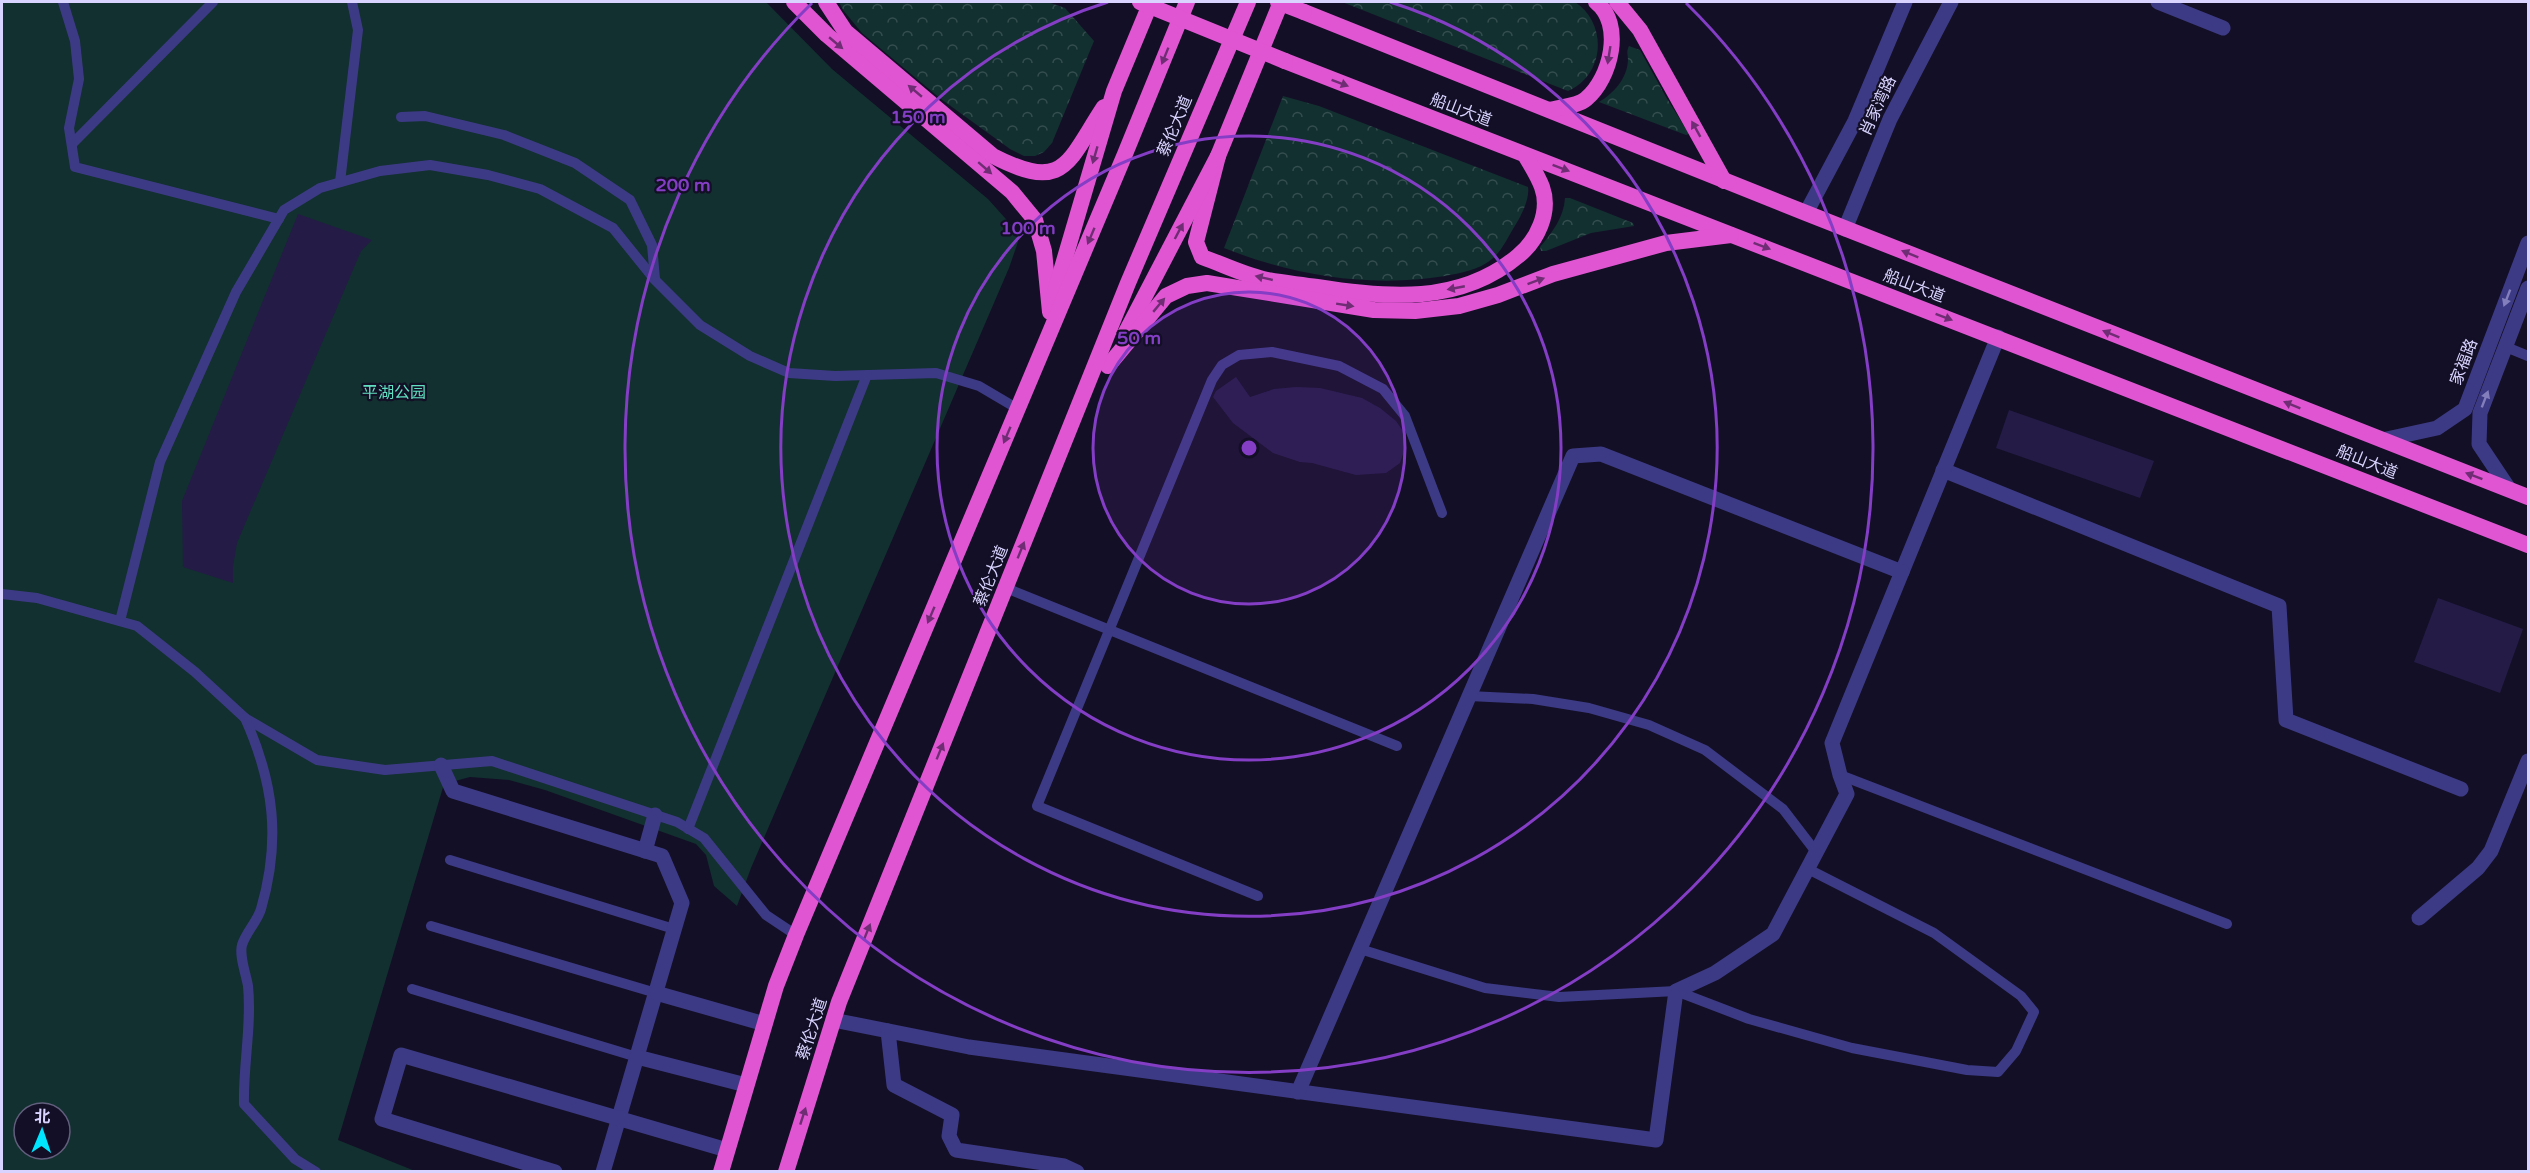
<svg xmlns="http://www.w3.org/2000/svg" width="2530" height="1173" font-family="'Varela Round','Noto Sans SC',sans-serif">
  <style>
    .green { fill: #12302f; fill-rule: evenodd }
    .forest { fill: url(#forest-crowns) }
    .building { fill: #241b47 }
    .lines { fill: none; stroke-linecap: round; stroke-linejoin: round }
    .service { stroke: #3d3a85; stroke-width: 10 }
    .minor { stroke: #3d3a85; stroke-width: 15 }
    .tertiary { stroke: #3d3a85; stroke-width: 15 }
    .trunk { stroke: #e055d1; stroke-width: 16 }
    .trunk-bridge { stroke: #e055d1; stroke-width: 16 }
    .oneway { fill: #6f2e73 }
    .oneway2 { fill: #837fbc }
    .ring { fill: none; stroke: #843dc5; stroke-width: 3 }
    .labels { text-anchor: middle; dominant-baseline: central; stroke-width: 4.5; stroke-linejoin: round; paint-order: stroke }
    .street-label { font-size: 16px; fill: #d9d4ff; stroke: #130f26 }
    .park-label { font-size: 16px; fill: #5fe0c0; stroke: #130f26 }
    .centre { fill: #843dc5; stroke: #130f26; stroke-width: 3 }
    .ring-label { font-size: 18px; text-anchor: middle; font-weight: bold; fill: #843dc5; stroke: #130f26; stroke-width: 4.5; stroke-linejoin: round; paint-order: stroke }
  </style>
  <defs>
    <pattern id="forest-crowns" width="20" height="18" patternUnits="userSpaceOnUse" patternTransform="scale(1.5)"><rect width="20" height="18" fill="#12302f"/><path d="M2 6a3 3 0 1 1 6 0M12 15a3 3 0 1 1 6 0" fill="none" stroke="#344d4e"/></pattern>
  </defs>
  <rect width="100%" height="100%" fill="#130f26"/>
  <!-- green -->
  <path class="green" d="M 2,2 L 766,2 L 832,69 L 988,199 L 1014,228 L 1018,242 L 1009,268 L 751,868 L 737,906 L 714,886 L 706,855 L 696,844 L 545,790 L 509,780 L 470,777 L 444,784 L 338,1140 L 415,1171 L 2,1171 ZM 24,1113 L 60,1113 L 60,1149 L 24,1149 Z"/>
  <!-- forest -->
  <g class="forest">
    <path d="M 839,2 L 1048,2 L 1065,8 L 1094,41 L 1052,143 L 1044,152 L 1035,156 L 1024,156 L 1010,149 L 941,99 L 862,33 L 843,10 Z"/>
    <path d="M 1342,2 L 1575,2 C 1607,23 1606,74 1568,91 Z"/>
    <path d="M 1629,46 L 1640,50 L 1666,97 L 1689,134 L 1686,135 L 1599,102 C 1614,93 1627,79 1628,60 C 1628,54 1626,52 1629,46 Z"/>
    <path d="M 1283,96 L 1319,106 L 1528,187 C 1530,200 1520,218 1513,229 C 1507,239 1501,252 1492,259 C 1479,270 1460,273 1445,276 C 1371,288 1294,276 1224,248 Z"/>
    <path d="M 1565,198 L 1570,198 L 1633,223 L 1634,226 L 1591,233 L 1546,251 L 1541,251 L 1540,247 C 1552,233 1564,217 1565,198 Z"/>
  </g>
  <!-- building -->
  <g class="building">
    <path d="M 298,214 L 372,240 L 361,251 L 237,543 L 233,567 L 233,583 L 183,567 L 182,501 Z"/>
    <path d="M 1236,377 L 1250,397 L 1274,389 L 1296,387 L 1320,388 L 1362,398 L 1380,408 L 1396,421 L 1403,431 L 1406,445 L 1400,463 L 1386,473 L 1356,475 L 1312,463 L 1300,462 L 1273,453 L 1233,423 L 1213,397 L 1216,391 Z"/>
    <path d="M 2009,410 L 2154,461 L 2140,498 L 1996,448 Z"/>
    <path d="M 2438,598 L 2523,629 L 2500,693 L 2414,662 Z"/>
  </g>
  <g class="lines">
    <!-- service -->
    <g class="service">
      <path d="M 63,2 L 75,41 L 79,79 L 69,128 L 75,167 L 279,219"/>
      <path d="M 401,117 L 425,116 L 504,135 L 575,163 L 630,200 L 652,245 L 655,279"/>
      <path d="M 72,144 L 213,2"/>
      <path d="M 340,182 L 358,30 L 352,2"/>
      <path d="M 2506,347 L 2528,356"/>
      <path d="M 1006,588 L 1397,746"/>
      <path d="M 2,594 L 37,598 L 137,626 L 195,672 L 245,718 L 317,760 L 385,770 L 492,761 L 677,822 L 704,838 L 766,915 L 796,935"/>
      <path d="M 120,621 L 160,462 L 236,292 L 284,210 L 320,188 L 380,171 L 430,165 L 488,175 L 540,189 L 613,228 L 655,280 L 700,325 L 750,356 L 789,373 L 835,376 L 936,373 L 979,386 L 1018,409"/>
      <path d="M 1469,696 L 1533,699 L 1589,708 L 1649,725 L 1705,750 L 1783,809 L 1816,852"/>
      <path d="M 245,718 C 274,783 281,840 261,909 C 257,922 246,932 242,945 C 239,956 246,974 248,986 C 252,1025 243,1065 244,1104 L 295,1159 L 316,1172"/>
      <path d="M 1840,775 L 2227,924"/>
      <path d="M 688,829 L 867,375"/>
      <path d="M 450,860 L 674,929"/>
      <path d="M 1258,896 L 1037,806 L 1212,380 L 1222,365 L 1239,355 L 1272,352 L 1339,366 L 1383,389 L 1405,416 L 1442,513"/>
      <path d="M 431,926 L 656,993"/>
      <path d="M 1360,949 L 1485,988 L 1559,997 L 1676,991 L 1749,1019 L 1852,1048 L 1967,1070 L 1998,1072 L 2016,1051 L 2034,1012 L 2021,996 L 1934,933 L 1808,869"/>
      <path d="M 412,989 L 637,1057"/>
    </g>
    <!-- minor -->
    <g class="minor">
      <path d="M 2158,2 L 2223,28"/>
      <path d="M 1806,213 L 1855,121 L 1905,2"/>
      <path d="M 1845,229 L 1890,119 L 1951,2"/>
      <path d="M 1943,470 L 2279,606 L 2286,720 L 2461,789"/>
      <path d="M 441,765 L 453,791 L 662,856 L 682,903 L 603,1172"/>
      <path d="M 645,851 L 655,815"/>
      <path d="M 2419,918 L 2478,868 L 2491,851 L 2528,761"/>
      <path d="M 656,993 L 765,1024"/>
      <path d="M 833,1020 L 969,1047 L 1656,1140 L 1676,991 L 1715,973 L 1773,934 L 1847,794 L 1840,775 L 1832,743 L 1998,337"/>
      <path d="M 888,1031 L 894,1085 L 952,1115 L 949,1136 L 956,1150 L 1064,1166 L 1077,1172"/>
      <path d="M 637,1057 L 746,1085"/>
      <path d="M 1298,1092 L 1573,456 L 1601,454 L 1902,572"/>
      <path d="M 555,1172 L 382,1119 L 401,1055 L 727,1150"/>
    </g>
    <!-- tertiary -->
    <g class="tertiary">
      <path d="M 2382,440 L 2437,428 L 2465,409 L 2528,243"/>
      <path d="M 2509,489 L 2479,444 L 2480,413 L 2528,288"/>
    </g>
    <!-- trunk -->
    <g class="trunk">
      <path d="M 794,2 L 827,35 L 1012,192 L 1035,220 L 1044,251 L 1050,312"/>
      <path d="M 826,2 L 845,31 L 993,156 C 1065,193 1067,163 1104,107"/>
      <path d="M 1617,2 L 1640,30 L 1724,181"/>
      <path d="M 1304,12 L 1806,213 L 2528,497"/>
      <path d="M 1285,61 L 2528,545"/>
      <path d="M 1550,110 C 1560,107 1578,106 1586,99 C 1611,78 1624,24 1596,2"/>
      <path d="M 1218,156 L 1196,242 L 1202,257 C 1222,264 1242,274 1263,279 C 1280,283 1299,284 1317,287 C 1386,298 1460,305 1518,256 C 1537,241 1551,212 1542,187 C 1538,176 1531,165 1525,155"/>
      <path d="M 1052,302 L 1114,91 L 1151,2"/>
      <path d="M 1124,336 L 1218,156 L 1281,2"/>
      <path d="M 1108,366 L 1166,296 L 1187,286 L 1207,283 L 1374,310 L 1415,311 L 1459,306 L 1498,295 L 1553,274 L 1666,243 L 1731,235"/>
      <path d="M 721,1172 L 776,986 L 796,935 L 1125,154 L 1187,2"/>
      <path d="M 786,1172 L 839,1002 L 1128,283 L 1248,2"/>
    </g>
    <!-- trunk-bridge -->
    <g class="trunk-bridge">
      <path d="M 1140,2 L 1285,61"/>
      <path d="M 1278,2 L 1304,12"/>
    </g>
  </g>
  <!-- one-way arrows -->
  <defs><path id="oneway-solid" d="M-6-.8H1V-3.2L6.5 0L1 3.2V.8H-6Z" transform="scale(1.5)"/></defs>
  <g class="oneway">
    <use href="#oneway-solid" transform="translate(836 43) rotate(40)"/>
    <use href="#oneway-solid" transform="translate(1609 55) rotate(99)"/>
    <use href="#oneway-solid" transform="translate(1165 56) rotate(112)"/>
    <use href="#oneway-solid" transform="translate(1340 83) rotate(21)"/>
    <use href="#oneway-solid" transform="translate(915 91) rotate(-140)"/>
    <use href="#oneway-solid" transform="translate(1696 129) rotate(-119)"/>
    <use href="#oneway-solid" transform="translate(1095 155) rotate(106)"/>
    <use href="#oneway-solid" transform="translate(985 168) rotate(41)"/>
    <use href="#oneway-solid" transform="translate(1561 168) rotate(21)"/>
    <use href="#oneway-solid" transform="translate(1179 231) rotate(-62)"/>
    <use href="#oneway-solid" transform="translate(1091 236) rotate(113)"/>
    <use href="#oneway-solid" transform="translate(1762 246) rotate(21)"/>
    <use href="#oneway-solid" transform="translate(1910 254) rotate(-158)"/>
    <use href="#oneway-solid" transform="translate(1264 278) rotate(-167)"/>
    <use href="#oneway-solid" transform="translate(1536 281) rotate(-20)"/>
    <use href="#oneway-solid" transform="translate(1456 288) rotate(169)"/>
    <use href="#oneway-solid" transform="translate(1159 305) rotate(-50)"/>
    <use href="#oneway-solid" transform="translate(1345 305) rotate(9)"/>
    <use href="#oneway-solid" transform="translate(1944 317) rotate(21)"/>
    <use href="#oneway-solid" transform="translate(2111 334) rotate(-158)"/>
    <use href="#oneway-solid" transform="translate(2292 405) rotate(-158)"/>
    <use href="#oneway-solid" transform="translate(1007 435) rotate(113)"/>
    <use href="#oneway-solid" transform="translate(2474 476) rotate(-159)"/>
    <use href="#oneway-solid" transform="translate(1021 550) rotate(-68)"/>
    <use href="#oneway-solid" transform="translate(931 615) rotate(113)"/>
    <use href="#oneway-solid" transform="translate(940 751) rotate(-68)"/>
    <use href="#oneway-solid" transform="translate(867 932) rotate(-68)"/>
    <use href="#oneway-solid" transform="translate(803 1116) rotate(-72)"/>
  </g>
  <g class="oneway2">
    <use href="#oneway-solid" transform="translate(2507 298) rotate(111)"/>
    <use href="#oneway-solid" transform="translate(2485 399) rotate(-69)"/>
  </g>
  <!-- distance rings -->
  <circle cx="1249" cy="448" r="156" fill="#843dc5" fill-opacity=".12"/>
  <g class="ring">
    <circle cx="1249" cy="448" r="156"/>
    <circle cx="1249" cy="448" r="312"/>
    <path d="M1390 2A468 468 0 1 1 1108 2"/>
    <path d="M1686 3A624 624 0 1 1 812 3"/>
  </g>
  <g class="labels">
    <!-- street labels -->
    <g class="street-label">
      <text transform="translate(1878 106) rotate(-65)">肖家湾路</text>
      <text transform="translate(1461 110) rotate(21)">船山大道</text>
      <text transform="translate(1175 126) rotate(-67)">蔡伦大道</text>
      <text transform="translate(1914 286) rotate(21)">船山大道</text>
      <text transform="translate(2464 362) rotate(-69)">家福路</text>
      <text transform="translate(2367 462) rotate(22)">船山大道</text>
      <text transform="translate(991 576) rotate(-68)">蔡伦大道</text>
      <text transform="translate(812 1029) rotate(-72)">蔡伦大道</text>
    </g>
    <!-- park labels -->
    <g class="park-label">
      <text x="394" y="393">平湖公园</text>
    </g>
  </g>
  <circle cx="1249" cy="448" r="9" class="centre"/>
  <g class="ring-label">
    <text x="918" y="123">150 m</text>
    <text x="683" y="191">200 m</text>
    <text x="1028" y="234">100 m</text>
    <text x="1139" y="344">50 m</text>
  </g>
  <!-- border -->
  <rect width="2530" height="1173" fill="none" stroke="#d9d4ff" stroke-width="6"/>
  <!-- north arrow -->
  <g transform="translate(42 1131) rotate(2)"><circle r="28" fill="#130f26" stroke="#625e7d" stroke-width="1.5"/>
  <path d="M0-4.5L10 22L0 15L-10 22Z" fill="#00e5ff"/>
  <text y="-9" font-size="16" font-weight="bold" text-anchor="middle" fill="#d9d4ff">北</text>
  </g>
</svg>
